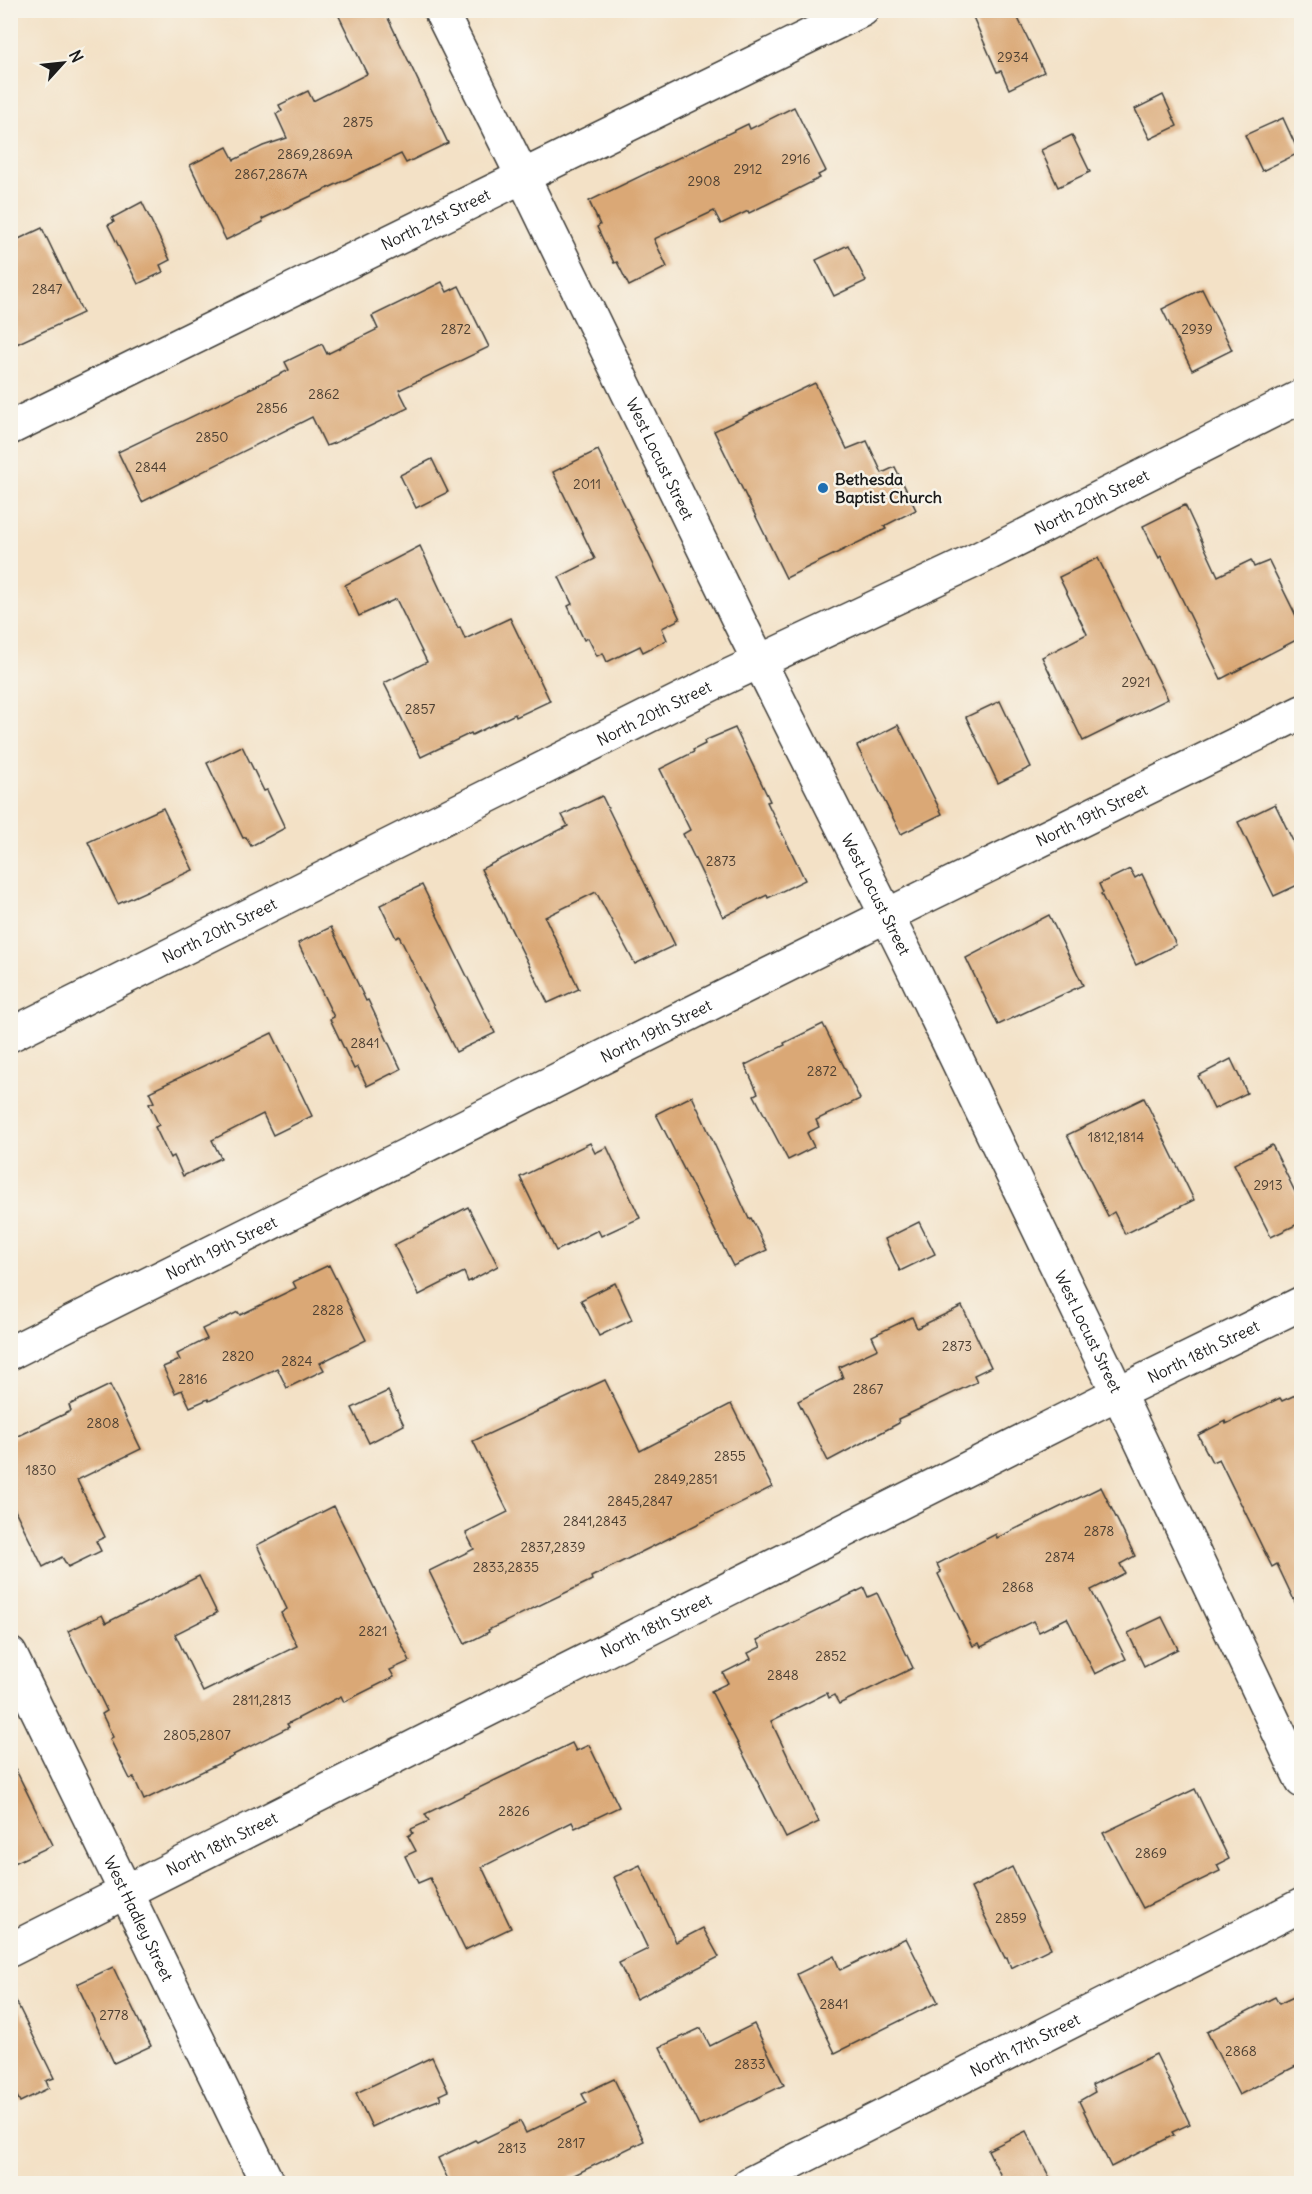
<svg xmlns="http://www.w3.org/2000/svg" width="1312" height="2194" font-family="Delius,sans-serif">
  <style>
    .building { fill: #daa876 }
    .lines { fill: none; stroke-linecap: round; stroke-linejoin: round }
    .street-casing { stroke: #3c3a36; stroke-width: 36 }
    .secondary-casing { stroke: #3c3a36; stroke-width: 36 }
    .street { stroke: #fff; stroke-width: 33 }
    .secondary { stroke: #fff; stroke-width: 33 }
    .poi-dot { fill: #1f6fb2; stroke: #f7f3e8; stroke-width: 2 }
    .labels { text-anchor: middle; dominant-baseline: central; stroke-width: 5; stroke-linejoin: round; paint-order: stroke }
    .number-label { font-size: 14px; fill: #4c3f32 }
    .street-label { font-size: 16px; fill: #1c1c1c; stroke: #f7f3e8 }
    .poi-label { font-size: 16px; font-weight: bold; fill: #1c1c1c; stroke: #f7f3e8; text-anchor: start }
  </style>
  <rect width="100%" height="100%" fill="#f7f3e8"/>
  <filter id="ink" filterUnits="userSpaceOnUse"><feTurbulence type="fractalNoise" baseFrequency=".0167" numOctaves="2"/><feDisplacementMap in="SourceGraphic" scale="12" xChannelSelector="R" yChannelSelector="G"/><feConvolveMatrix kernelMatrix="1 2 1 2 8 2 1 2 1" color-interpolation-filters="sRGB"/></filter>
  <filter id="wash" filterUnits="userSpaceOnUse"><feTurbulence type="fractalNoise" baseFrequency=".008" numOctaves="4" result="noise"/><feDisplacementMap in="SourceGraphic" scale="24" xChannelSelector="R" yChannelSelector="G"/><feGaussianBlur stdDeviation="1.35" result="paint"/><feColorMatrix in="noise" values="0 0 0 0 0 0 0 0 0 0 0 0 0 0 0 0 0 1.4 0 .05"/><feComposite in="paint" operator="in"/></filter>
  <g filter="url(#wash)">
    <rect width="100%" height="100%" fill="#f3e1c6"/>
    <g id="blocks">
      <!-- building -->
      <g class="building">
        <path d="M 336,10 L 384,10 L 448,143 L 406,163 L 401,154 L 262,219 L 263,222 L 226,240 L 190,165 L 227,147 L 234,160 L 263,146 L 287,138 L 276,114 L 282,111 L 279,105 L 308,91 L 313,101 L 367,74 Z"/>
        <path d="M 970,10 L 1014,10 L 1044,72 L 1009,89 L 1001,71 L 997,72 Z"/>
        <path d="M 1163,95 L 1177,126 L 1150,139 L 1135,109 Z"/>
        <path d="M 794,107 L 826,171 L 818,175 L 820,178 L 749,213 L 748,211 L 721,224 L 714,211 L 654,239 L 667,267 L 629,286 L 617,262 L 614,263 L 597,227 L 600,225 L 589,201 L 748,124 L 750,129 Z"/>
        <path d="M 1283,118 L 1299,153 L 1262,171 L 1245,135 Z"/>
        <path d="M 1072,135 L 1090,172 L 1058,187 L 1041,150 Z"/>
        <path d="M 142,202 L 170,260 L 160,265 L 163,272 L 138,284 L 108,225 L 114,222 L 112,218 Z"/>
        <path d="M 42,228 L 83,313 L 10,347 L 10,243 Z"/>
        <path d="M 848,245 L 866,281 L 834,296 L 816,260 Z"/>
        <path d="M 442,282 L 447,292 L 459,286 L 489,347 L 399,390 L 408,408 L 337,442 L 326,446 L 312,417 L 142,502 L 118,452 L 289,370 L 285,362 L 322,344 L 327,354 L 378,329 L 372,316 Z"/>
        <path d="M 1202,289 L 1232,350 L 1192,370 L 1162,309 Z"/>
        <path d="M 815,383 L 847,449 L 867,441 L 882,473 L 895,467 L 916,510 L 884,526 L 886,529 L 786,578 L 714,431 Z"/>
        <path d="M 598,450 L 680,619 L 662,628 L 667,640 L 643,652 L 640,646 L 607,662 L 603,653 L 597,656 L 588,638 L 584,640 L 568,606 L 572,604 L 559,577 L 595,559 L 553,472 Z"/>
        <path d="M 432,459 L 448,492 L 416,508 L 400,475 Z"/>
        <path d="M 1185,505 L 1218,576 L 1251,560 L 1254,567 L 1269,561 L 1302,628 L 1302,637 L 1221,679 L 1161,556 L 1159,558 L 1143,526 Z"/>
        <path d="M 420,546 L 458,628 L 460,627 L 465,639 L 510,618 L 550,701 L 516,717 L 515,714 L 472,735 L 471,733 L 421,757 L 384,683 L 427,662 L 396,599 L 359,616 L 345,585 Z"/>
        <path d="M 1098,558 L 1168,699 L 1083,741 L 1042,657 L 1087,634 L 1059,577 Z"/>
        <path d="M 1000,701 L 1031,767 L 998,783 L 966,717 Z"/>
        <path d="M 898,725 L 942,814 L 901,834 L 857,746 Z"/>
        <path d="M 735,728 L 770,801 L 767,802 L 805,880 L 768,898 L 767,895 L 723,917 L 683,834 L 690,830 L 660,769 L 694,752 L 693,750 L 705,744 L 704,741 Z"/>
        <path d="M 242,746 L 264,791 L 267,790 L 285,828 L 251,846 L 246,837 L 243,838 L 207,763 Z"/>
        <path d="M 602,796 L 675,945 L 635,964 L 596,892 L 545,917 L 579,989 L 548,1003 L 481,869 L 568,826 L 562,815 Z"/>
        <path d="M 1275,804 L 1302,860 L 1302,883 L 1274,896 L 1238,822 Z"/>
        <path d="M 163,808 L 193,870 L 118,904 L 88,842 Z"/>
        <path d="M 1130,869 L 1135,878 L 1142,874 L 1176,945 L 1136,965 L 1101,894 L 1103,893 L 1099,884 Z"/>
        <path d="M 422,885 L 495,1033 L 456,1052 L 399,936 L 396,938 L 380,905 Z"/>
        <path d="M 1049,915 L 1083,985 L 998,1025 L 966,958 Z"/>
        <path d="M 331,927 L 366,1001 L 368,1000 L 401,1069 L 367,1086 L 358,1067 L 354,1069 L 330,1019 L 334,1017 L 298,943 Z"/>
        <path d="M 823,1024 L 860,1099 L 816,1120 L 819,1127 L 807,1133 L 814,1147 L 788,1160 L 754,1095 L 758,1093 L 745,1065 L 785,1045 L 784,1043 Z"/>
        <path d="M 272,1033 L 312,1116 L 273,1135 L 263,1114 L 212,1140 L 221,1158 L 183,1176 L 174,1156 L 170,1158 L 155,1127 L 159,1125 L 149,1104 L 154,1102 L 149,1092 Z"/>
        <path d="M 1231,1059 L 1247,1093 L 1214,1109 L 1198,1076 Z"/>
        <path d="M 692,1096 L 749,1219 L 751,1218 L 767,1250 L 733,1266 L 656,1114 Z"/>
        <path d="M 1144,1098 L 1194,1200 L 1125,1234 L 1114,1212 L 1108,1216 L 1067,1135 Z"/>
        <path d="M 590,1143 L 595,1153 L 607,1147 L 640,1218 L 601,1236 L 598,1230 L 556,1251 L 520,1177 Z"/>
        <path d="M 1272,1145 L 1302,1206 L 1302,1222 L 1271,1237 L 1234,1164 Z"/>
        <path d="M 468,1207 L 498,1266 L 468,1282 L 464,1272 L 419,1295 L 394,1245 Z"/>
        <path d="M 919,1222 L 935,1254 L 900,1271 L 885,1239 Z"/>
        <path d="M 329,1265 L 366,1340 L 320,1363 L 324,1370 L 287,1388 L 277,1368 L 209,1401 L 208,1399 L 190,1407 L 182,1390 L 175,1393 L 163,1367 L 180,1360 L 177,1354 L 207,1339 L 202,1329 L 238,1312 L 240,1315 L 296,1288 L 293,1282 Z"/>
        <path d="M 615,1283 L 632,1320 L 599,1336 L 581,1300 Z"/>
        <path d="M 962,1306 L 991,1367 L 974,1375 L 977,1382 L 898,1419 L 899,1423 L 828,1461 L 798,1401 L 843,1378 L 839,1367 L 878,1349 L 872,1336 L 912,1317 L 917,1328 Z"/>
        <path d="M 605,1380 L 640,1451 L 731,1404 L 772,1487 L 591,1577 L 592,1580 L 488,1630 L 489,1632 L 465,1644 L 429,1571 L 474,1549 L 466,1533 L 508,1512 L 473,1441 Z"/>
        <path d="M 110,1385 L 141,1449 L 77,1480 L 105,1537 L 96,1541 L 101,1551 L 68,1567 L 62,1557 L 43,1567 L 10,1500 L 10,1440 L 71,1411 L 69,1405 Z"/>
        <path d="M 388,1391 L 404,1425 L 369,1443 L 352,1408 Z"/>
        <path d="M 1302,1392 L 1302,1617 L 1277,1564 L 1272,1567 L 1219,1459 L 1212,1462 L 1198,1435 L 1225,1421 L 1226,1424 L 1280,1398 L 1282,1401 Z"/>
        <path d="M 1101,1487 L 1135,1556 L 1120,1564 L 1125,1573 L 1091,1590 L 1126,1659 L 1095,1674 L 1067,1618 L 1039,1632 L 1033,1621 L 981,1647 L 979,1643 L 973,1646 L 938,1574 L 941,1572 L 937,1564 L 996,1534 L 997,1538 Z"/>
        <path d="M 334,1506 L 410,1661 L 390,1670 L 394,1677 L 344,1702 L 341,1696 L 287,1724 L 289,1727 L 233,1755 L 234,1756 L 144,1800 L 134,1778 L 130,1779 L 110,1739 L 113,1737 L 102,1714 L 107,1711 L 68,1631 L 102,1615 L 106,1623 L 199,1576 L 217,1613 L 175,1634 L 203,1692 L 297,1646 L 281,1613 L 287,1609 L 257,1545 Z"/>
        <path d="M 864,1588 L 868,1597 L 877,1593 L 913,1668 L 839,1704 L 834,1695 L 829,1698 L 827,1693 L 771,1721 L 819,1822 L 786,1838 L 711,1691 L 728,1683 L 723,1673 L 751,1659 L 748,1653 L 761,1647 L 757,1640 Z"/>
        <path d="M 1162,1617 L 1178,1649 L 1144,1666 L 1128,1633 Z"/>
        <path d="M 572,1743 L 576,1751 L 589,1745 L 619,1807 L 575,1828 L 572,1822 L 482,1867 L 511,1928 L 465,1950 L 430,1878 L 418,1883 L 405,1856 L 416,1851 L 408,1836 L 413,1833 L 411,1829 L 429,1821 L 425,1814 Z"/>
        <path d="M 10,1758 L 53,1845 L 10,1865 Z"/>
        <path d="M 1195,1789 L 1229,1859 L 1217,1865 L 1220,1871 L 1143,1908 L 1103,1833 Z"/>
        <path d="M 640,1865 L 676,1942 L 703,1928 L 719,1957 L 636,1999 L 619,1963 L 648,1949 L 614,1877 Z"/>
        <path d="M 1012,1867 L 1051,1948 L 1011,1968 L 1007,1957 L 1005,1958 L 971,1888 Z"/>
        <path d="M 906,1938 L 938,2002 L 835,2053 L 797,1974 L 834,1956 L 840,1970 Z"/>
        <path d="M 113,1967 L 151,2046 L 114,2063 L 77,1984 Z"/>
        <path d="M 10,1989 L 54,2078 L 46,2081 L 49,2088 L 20,2102 L 10,2082 Z"/>
        <path d="M 1302,1993 L 1302,2063 L 1239,2095 L 1207,2032 L 1275,1997 L 1279,2004 Z"/>
        <path d="M 754,2024 L 784,2085 L 699,2126 L 660,2047 L 701,2028 L 710,2046 Z"/>
        <path d="M 1156,2054 L 1190,2124 L 1172,2132 L 1174,2135 L 1111,2167 L 1079,2101 L 1095,2092 L 1092,2085 Z"/>
        <path d="M 432,2057 L 448,2091 L 439,2095 L 441,2099 L 393,2117 L 372,2127 L 356,2093 Z"/>
        <path d="M 614,2079 L 644,2141 L 556,2184 L 450,2184 L 438,2158 L 475,2140 L 477,2142 L 520,2121 L 526,2133 L 587,2103 L 582,2094 Z"/>
        <path d="M 1026,2131 L 1053,2184 L 1005,2184 L 988,2150 Z"/>
      </g>
    </g>
  </g>
  <g filter="url(#ink)">
    <use href="#blocks" fill-opacity="0" stroke="#3c3a36" stroke-width="1.5"/>
    <g class="lines">
      <!-- street casing -->
      <g class="street-casing">
        <g id="street">
          <path id="s1" d="M 10,428 L 862,10"/>
          <path id="s2" d="M 10,1353 L 924,897 L 1302,712"/>
          <path id="s3" d="M 10,1654 L 268,2184"/>
          <path id="s4" d="M 10,1950 L 1118,1393 L 1302,1303"/>
          <path id="s5" d="M 749,2184 L 1302,1905"/>
        </g>
      </g>
      <!-- secondary casing -->
      <g class="secondary-casing">
        <g id="secondary">
          <path id="s6" d="M 440,10 L 523,177 L 740,623 L 906,954 L 1118,1393 L 1302,1781"/>
          <path id="s7" d="M 10,1035 L 722,679 L 974,561 L 1302,396"/>
        </g>
      </g>
      <!-- street -->
      <use href="#street" class="street"/>
      <!-- secondary -->
      <use href="#secondary" class="secondary"/>
    </g>
  </g>
  <!-- markers -->
  <circle class="poi-dot" cx="823" cy="488" r="6"/>
  <g class="labels">
    <!-- number labels -->
    <g class="number-label">
      <text x="1013" y="57">2934</text>
      <text x="358" y="122">2875</text>
      <text x="315" y="154">2869,2869A</text>
      <text x="796" y="159">2916</text>
      <text x="748" y="169">2912</text>
      <text x="271" y="174">2867,2867A</text>
      <text x="704" y="181">2908</text>
      <text x="47" y="289">2847</text>
      <text x="456" y="329">2872</text>
      <text x="1197" y="329">2939</text>
      <text x="324" y="394">2862</text>
      <text x="272" y="408">2856</text>
      <text x="212" y="437">2850</text>
      <text x="151" y="467">2844</text>
      <text x="587" y="484">2011</text>
      <text x="1136" y="682">2921</text>
      <text x="420" y="709">2857</text>
      <text x="721" y="861">2873</text>
      <text x="365" y="1043">2841</text>
      <text x="822" y="1071">2872</text>
      <text x="1116" y="1137">1812,1814</text>
      <text x="1268" y="1185">2913</text>
      <text x="328" y="1310">2828</text>
      <text x="957" y="1346">2873</text>
      <text x="238" y="1356">2820</text>
      <text x="297" y="1361">2824</text>
      <text x="193" y="1379">2816</text>
      <text x="868" y="1389">2867</text>
      <text x="103" y="1423">2808</text>
      <text x="730" y="1456">2855</text>
      <text x="41" y="1470">1830</text>
      <text x="686" y="1479">2849,2851</text>
      <text x="640" y="1501">2845,2847</text>
      <text x="595" y="1521">2841,2843</text>
      <text x="1099" y="1531">2878</text>
      <text x="553" y="1547">2837,2839</text>
      <text x="1060" y="1557">2874</text>
      <text x="506" y="1567">2833,2835</text>
      <text x="1018" y="1587">2868</text>
      <text x="373" y="1631">2821</text>
      <text x="831" y="1656">2852</text>
      <text x="783" y="1675">2848</text>
      <text x="262" y="1700">2811,2813</text>
      <text x="197" y="1735">2805,2807</text>
      <text x="514" y="1811">2826</text>
      <text x="1151" y="1853">2869</text>
      <text x="1011" y="1918">2859</text>
      <text x="834" y="2004">2841</text>
      <text x="114" y="2015">2778</text>
      <text x="1241" y="2051">2868</text>
      <text x="750" y="2064">2833</text>
      <text x="571" y="2143">2817</text>
      <text x="512" y="2148">2813</text>
    </g>
    <!-- street labels -->
    <g class="street-label">
      <text stroke="none"><textPath href="#s1" startOffset="474">North 21st Street</textPath></text>
      <text stroke="none"><textPath href="#s6" startOffset="500">West Locust Street</textPath></text>
      <text stroke="none"><textPath href="#s7" startOffset="1206">North 20th Street</textPath></text>
      <text stroke="none"><textPath href="#s7" startOffset="720">North 20th Street</textPath></text>
      <text stroke="none"><textPath href="#s2" startOffset="1208">North 19th Street</textPath></text>
      <text stroke="none"><textPath href="#s6" startOffset="986">West Locust Street</textPath></text>
      <text stroke="none"><textPath href="#s7" startOffset="234">North 20th Street</textPath></text>
      <text stroke="none"><textPath href="#s2" startOffset="722">North 19th Street</textPath></text>
      <text stroke="none"><textPath href="#s2" startOffset="236">North 19th Street</textPath></text>
      <text stroke="none"><textPath href="#s6" startOffset="1472">West Locust Street</textPath></text>
      <text stroke="none"><textPath href="#s4" startOffset="1335">North 18th Street</textPath></text>
      <text stroke="none"><textPath href="#s4" startOffset="723">North 18th Street</textPath></text>
      <text stroke="none"><textPath href="#s4" startOffset="237">North 18th Street</textPath></text>
      <text stroke="none"><textPath href="#s3" startOffset="294">West Hadley Street</textPath></text>
      <text stroke="none"><textPath href="#s5" startOffset="309">North 17th Street</textPath></text>
    </g>
    <!-- poi labels -->
    <g class="poi-label">
      <text x="835" y="479">Bethesda<tspan x="835" dy="18">Baptist Church</tspan></text>
    </g>
  </g>
  <!-- margin -->
  <rect width="1312" height="2194" fill="none" stroke="#f7f3e8" stroke-width="36"/>
  <!-- north arrow -->
  <g transform="translate(63 63) rotate(63)" stroke="#f7f3e8" stroke-width="4.5" paint-order="stroke">
  <path d="M0-4.5L10 22L0 15L-10 22Z" fill="#1c1c1c"/>
  <text y="-9" font-size="16" font-weight="bold" text-anchor="middle" fill="#1c1c1c">N</text>
  </g>
</svg>
